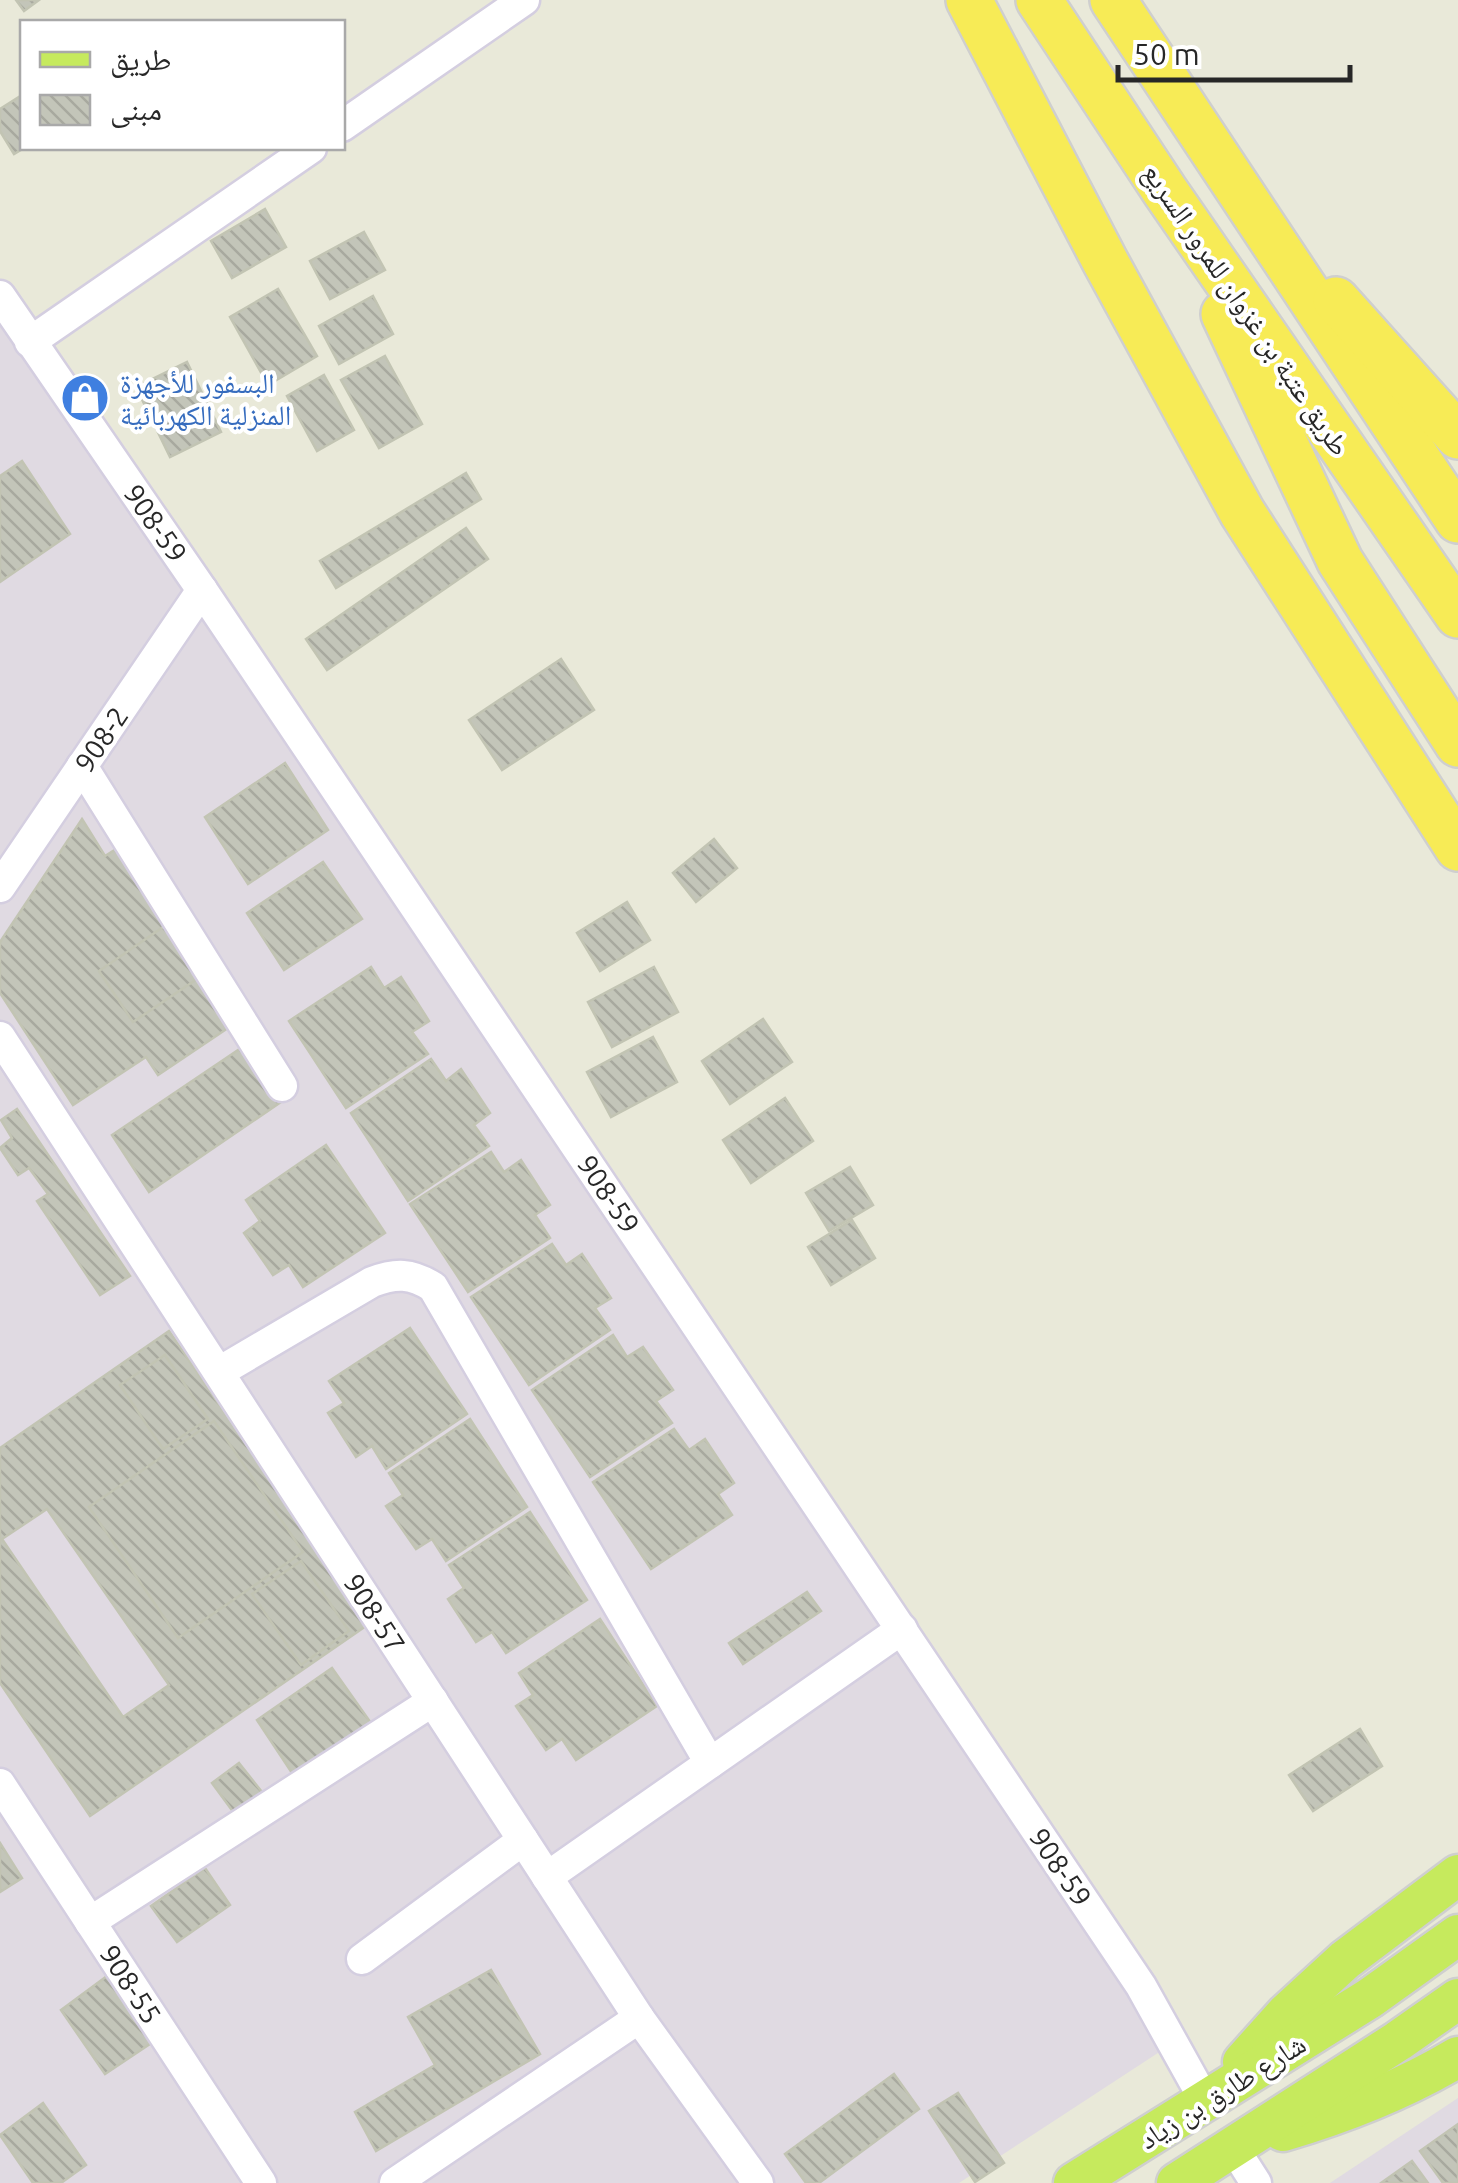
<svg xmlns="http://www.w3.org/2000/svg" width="1458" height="2183" font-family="Ubuntu,'Noto Naskh Arabic',sans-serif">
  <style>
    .industrial { fill: #e0dae2 }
    .building { fill: url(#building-back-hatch); stroke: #c2c4b3; stroke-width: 2.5; fill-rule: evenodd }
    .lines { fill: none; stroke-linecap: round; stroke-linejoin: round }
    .minor-casing { stroke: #d4cee0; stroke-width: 35 }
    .major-casing { stroke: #cfcfcf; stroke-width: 45 }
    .highway-casing { stroke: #cfcfcf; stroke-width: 50 }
    .minor { stroke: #fff; stroke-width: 30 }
    .major { stroke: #c6ea5d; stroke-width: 40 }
    .highway { stroke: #f7eb56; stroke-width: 45 }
    .labels { text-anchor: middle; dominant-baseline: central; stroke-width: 8; stroke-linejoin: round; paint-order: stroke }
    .street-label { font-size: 28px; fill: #272727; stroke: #fff }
    .shop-label { font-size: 28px; fill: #366cbe; stroke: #fff; text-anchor: start }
  </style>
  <defs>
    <pattern id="building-back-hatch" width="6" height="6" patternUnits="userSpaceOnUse" patternTransform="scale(2.5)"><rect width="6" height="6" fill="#c3c5b9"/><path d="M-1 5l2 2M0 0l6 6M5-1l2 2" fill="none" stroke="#a8a99f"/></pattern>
  </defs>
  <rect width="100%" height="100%" fill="#e9e9d9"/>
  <!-- industrial -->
  <g class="industrial">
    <path d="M 0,321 L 1164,2049 L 959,2183 L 0,2183 Z"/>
    <path d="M 1458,2098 L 1458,2183 L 1330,2183 Z"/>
  </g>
  <!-- building -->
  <g class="building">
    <path d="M 16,0 L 39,0 L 24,11 Z"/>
    <path d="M 22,95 L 24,148 L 14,154 L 0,131 L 0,109 Z"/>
    <path d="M 265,209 L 286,247 L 232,278 L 211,241 Z"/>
    <path d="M 364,232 L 385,270 L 330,299 L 310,261 Z"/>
    <path d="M 278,289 L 317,356 L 268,385 L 230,317 Z"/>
    <path d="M 373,296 L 393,334 L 339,364 L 319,326 Z"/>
    <path d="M 385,356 L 422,424 L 379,448 L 341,380 Z"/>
    <path d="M 187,362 L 221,432 L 170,457 L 136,387 Z"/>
    <path d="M 324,375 L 354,430 L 317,451 L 287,396 Z"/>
    <path d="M 22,461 L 70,534 L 0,582 L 0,476 Z"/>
    <path d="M 466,473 L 481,499 L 336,588 L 320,561 Z"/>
    <path d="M 466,528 L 488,559 L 327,670 L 306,639 Z"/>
    <path d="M 561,659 L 594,710 L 502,770 L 469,720 Z"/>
    <path d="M 285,763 L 328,830 L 248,884 L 205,817 Z"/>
    <path d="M 82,819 L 105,856 L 121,846 L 237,1022 L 158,1075 L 146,1057 L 73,1105 L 0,993 L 0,942 Z"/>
    <path d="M 714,839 L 737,868 L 696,902 L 673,873 Z"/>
    <path d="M 323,862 L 362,919 L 284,970 L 247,913 Z"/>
    <path d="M 627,902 L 650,940 L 600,971 L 577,933 Z"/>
    <path d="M 169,923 L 203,975 L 133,1022 L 99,971 Z"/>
    <path d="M 371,967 L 384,988 L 401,977 L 429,1021 L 412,1032 L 428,1054 L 346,1108 L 289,1021 Z"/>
    <path d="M 654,967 L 678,1012 L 612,1047 L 588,1002 Z"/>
    <path d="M 763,1019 L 792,1062 L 730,1104 L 702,1061 Z"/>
    <path d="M 653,1037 L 677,1082 L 611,1117 L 587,1072 Z"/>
    <path d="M 247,1044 L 284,1100 L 149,1192 L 112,1135 Z"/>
    <path d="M 431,1059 L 446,1081 L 461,1069 L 490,1113 L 474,1125 L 489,1146 L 408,1201 L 351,1113 Z"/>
    <path d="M 785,1098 L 813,1141 L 751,1183 L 723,1140 Z"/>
    <path d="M 17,1109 L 130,1276 L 100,1295 L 37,1201 L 48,1194 L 29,1168 L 18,1175 L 0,1148 L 12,1138 L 1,1120 Z"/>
    <path d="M 326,1145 L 385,1233 L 303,1287 L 289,1265 L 273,1275 L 244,1233 L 260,1221 L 246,1200 Z"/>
    <path d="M 491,1152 L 504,1172 L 521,1160 L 550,1205 L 535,1215 L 550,1238 L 468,1292 L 410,1204 Z"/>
    <path d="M 850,1167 L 873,1205 L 829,1231 L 806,1193 Z"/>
    <path d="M 852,1220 L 875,1258 L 831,1285 L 808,1247 Z"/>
    <path d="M 552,1244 L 566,1265 L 582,1254 L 611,1298 L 595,1308 L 610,1330 L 529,1385 L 471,1297 Z"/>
    <path d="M 410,1328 L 467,1414 L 386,1469 L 372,1446 L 356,1457 L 328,1413 L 344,1403 L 329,1381 Z"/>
    <path d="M 169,1331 L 369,1624 L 90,1816 L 0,1683 L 0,1448 ZM 47,1509 L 169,1685 L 123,1717 L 2,1539 Z"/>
    <path d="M 613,1335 L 627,1357 L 643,1347 L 673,1390 L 656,1401 L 672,1423 L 590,1477 L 532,1390 Z"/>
    <path d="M 165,1355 L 208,1419 L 163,1449 L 120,1385 Z"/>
    <path d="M 470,1419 L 527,1507 L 446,1561 L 432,1539 L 416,1549 L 386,1506 L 403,1495 L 389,1473 Z"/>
    <path d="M 214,1421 L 303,1552 L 178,1638 L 89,1507 Z"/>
    <path d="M 674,1429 L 689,1450 L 705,1439 L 734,1483 L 718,1494 L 732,1515 L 651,1569 L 593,1482 Z"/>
    <path d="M 530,1512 L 587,1600 L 506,1653 L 492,1632 L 476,1642 L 448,1599 L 464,1588 L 449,1565 Z"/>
    <path d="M 301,1561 L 349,1631 L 301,1665 L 252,1594 Z"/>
    <path d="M 807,1592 L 821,1611 L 743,1664 L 729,1643 Z"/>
    <path d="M 600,1619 L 657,1706 L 576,1760 L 562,1739 L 546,1750 L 516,1706 L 533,1695 L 519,1673 Z"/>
    <path d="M 332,1668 L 373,1726 L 296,1779 L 257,1720 Z"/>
    <path d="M 1360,1729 L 1382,1766 L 1313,1811 L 1289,1775 Z"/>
    <path d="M 239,1763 L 262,1792 L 234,1813 L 212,1783 Z"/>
    <path d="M 0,1843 L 22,1878 L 0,1892 Z"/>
    <path d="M 205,1868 L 230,1905 L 177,1942 L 151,1906 Z"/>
    <path d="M 491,1970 L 540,2054 L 376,2151 L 355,2112 L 435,2065 L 408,2017 Z"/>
    <path d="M 107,1976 L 153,2042 L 105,2074 L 61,2010 Z"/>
    <path d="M 894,2074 L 919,2109 L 819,2183 L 806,2183 L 785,2154 Z"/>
    <path d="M 958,2093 L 1004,2163 L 975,2182 L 929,2111 Z"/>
    <path d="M 43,2103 L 86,2165 L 61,2183 L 33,2183 L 0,2135 Z"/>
    <path d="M 1458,2124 L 1458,2183 L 1443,2183 L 1420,2151 Z"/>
    <path d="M 1412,2161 L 1428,2183 L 1381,2183 Z"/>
  </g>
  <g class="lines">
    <!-- minor casing -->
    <g class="minor-casing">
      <g id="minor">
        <path d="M 342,126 L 524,0"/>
        <path d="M 0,296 L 202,590 L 1141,1986 L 1205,2101"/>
        <path d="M 30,342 L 311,148"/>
        <path d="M 82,766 L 282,1086"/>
        <path d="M 0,887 L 202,590"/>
        <path d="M 0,1037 L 639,2018 L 758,2183"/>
        <path d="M 219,1372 L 372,1282 C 396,1273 411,1273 433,1287 L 710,1763"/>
        <path d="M 0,1784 L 261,2183"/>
        <path d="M 547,1877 L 902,1629"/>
        <path d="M 90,1922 L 433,1701"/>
        <path d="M 362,1959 L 523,1840"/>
        <path d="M 1233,2147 L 1256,2183"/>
        <path d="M 395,2183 L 639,2018"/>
      </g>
    </g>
    <!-- major casing -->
    <g class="major-casing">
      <g id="major">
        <path d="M 1243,2062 L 1286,2014 L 1345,1960 L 1458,1875"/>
        <path d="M 1283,2131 C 1344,2113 1403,2090 1458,2057"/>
        <path d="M 1074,2183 L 1370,1998 L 1458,1935"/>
        <path d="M 1177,2183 L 1398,2041 L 1458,1999"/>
      </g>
    </g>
    <!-- highway casing -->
    <g class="highway-casing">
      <g id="highway">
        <path d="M 969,0 L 1105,261 L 1242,512 L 1458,848"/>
        <path d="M 1039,0 L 1165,191 L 1458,615"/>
        <path d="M 1113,0 L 1458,520"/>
        <path d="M 1336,300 L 1458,436"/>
        <path d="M 1224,314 L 1340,561 L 1458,744"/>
      </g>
    </g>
    <!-- minor -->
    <use href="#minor" class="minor"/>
    <!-- major -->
    <use href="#major" class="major"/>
    <!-- highway -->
    <use href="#highway" class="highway"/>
  </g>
  <!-- icons -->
  <defs>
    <g id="shop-disc" transform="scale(2.5)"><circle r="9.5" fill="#3f7fe0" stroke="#fff"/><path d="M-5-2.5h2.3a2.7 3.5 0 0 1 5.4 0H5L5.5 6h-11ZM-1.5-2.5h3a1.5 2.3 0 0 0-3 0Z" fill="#fff"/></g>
  </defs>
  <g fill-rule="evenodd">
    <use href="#shop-disc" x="85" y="398"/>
  </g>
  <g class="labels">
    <!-- street labels -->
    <g class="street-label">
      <text transform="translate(1247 309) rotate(56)">طريق عتبة بن غزوان للمرور السريع</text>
      <text transform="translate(156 523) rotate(55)">908-59</text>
      <text transform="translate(101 739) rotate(-56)">908-2</text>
      <text transform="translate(609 1194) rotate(56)">908-59</text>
      <text transform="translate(375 1613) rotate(57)">908-57</text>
      <text transform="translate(1061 1867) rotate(56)">908-59</text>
      <text transform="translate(131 1984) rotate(57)">908-55</text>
      <text transform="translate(1222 2091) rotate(-32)">شارع طارق بن زياد</text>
    </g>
    <!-- shop labels -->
    <g class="shop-label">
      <text x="120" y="382">البسفور للأجهزة<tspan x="120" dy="32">المنزلية الكهربائية</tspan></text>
    </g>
  </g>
  <!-- legend -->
  <rect x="20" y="20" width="325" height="130" fill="#ffffff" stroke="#a9a9a9" stroke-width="2.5"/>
  <rect x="40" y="52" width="50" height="15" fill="#c6ea5d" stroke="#a9a9a9" stroke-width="2.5"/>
  <text x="110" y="70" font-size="30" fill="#272727">طريق</text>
  <rect x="40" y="95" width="50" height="30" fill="url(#building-back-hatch)" stroke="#a9a9a9" stroke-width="2.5"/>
  <text x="110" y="120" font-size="30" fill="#272727">مبنى</text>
  <!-- scale -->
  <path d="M1118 65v15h232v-15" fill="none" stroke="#272727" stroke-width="5"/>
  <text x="1133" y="65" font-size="30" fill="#272727" stroke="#ffffff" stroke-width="8" paint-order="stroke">50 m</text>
</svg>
